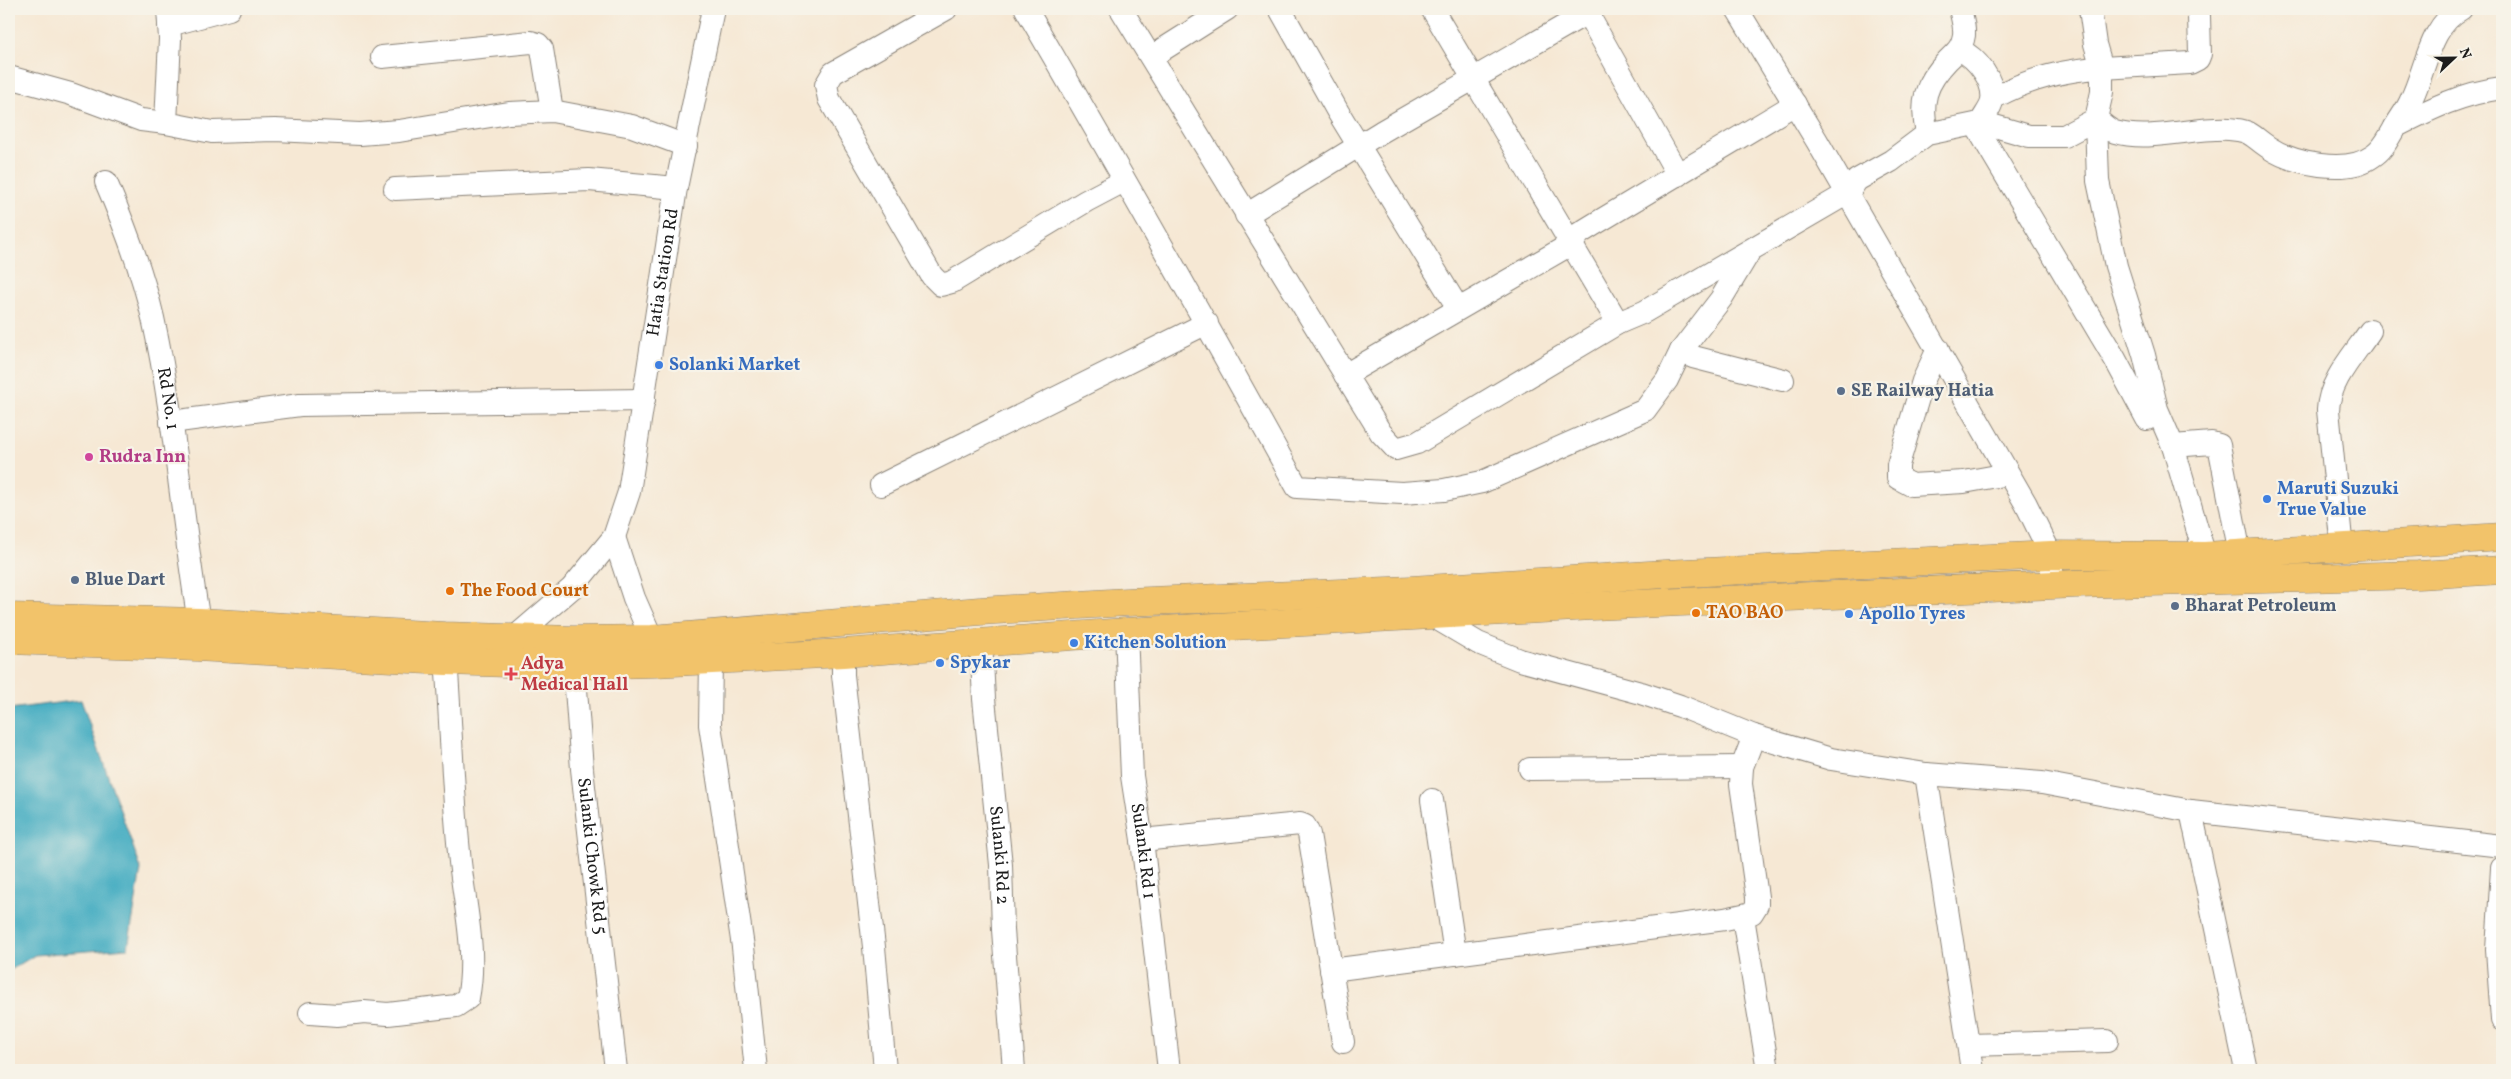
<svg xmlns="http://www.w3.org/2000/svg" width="2511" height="1079" font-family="Vollkorn,serif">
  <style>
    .water { fill: #42acc1; stroke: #2f646e }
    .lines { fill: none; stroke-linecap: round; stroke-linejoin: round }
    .minor-casing { stroke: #898278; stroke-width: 24 }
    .major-casing { stroke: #898278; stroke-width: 29 }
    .minor { stroke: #fff; stroke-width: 22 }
    .major { stroke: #f2c36a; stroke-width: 28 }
    .shop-dot { fill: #3f7fe0; stroke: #f7f3e8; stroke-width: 2 }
    .service-dot { fill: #5c6f8a; stroke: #f7f3e8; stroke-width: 2 }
    .hotel-dot { fill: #d1479c; stroke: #f7f3e8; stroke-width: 2 }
    .food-dot { fill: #e8710a; stroke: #f7f3e8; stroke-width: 2 }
    .health-dot { fill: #e0444e; stroke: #f7f3e8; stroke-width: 2 }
    .labels { text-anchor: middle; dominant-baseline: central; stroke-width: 4.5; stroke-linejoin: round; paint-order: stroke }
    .street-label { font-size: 18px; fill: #1c1c1c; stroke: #f7f3e8 }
    .shop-label { font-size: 18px; font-weight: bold; fill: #366cbe; stroke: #f7f3e8; text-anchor: start }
    .service-label { font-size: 18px; font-weight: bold; fill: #4e5e75; stroke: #f7f3e8; text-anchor: start }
    .hotel-label { font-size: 18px; font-weight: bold; fill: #b23c85; stroke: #f7f3e8; text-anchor: start }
    .food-label { font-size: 18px; font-weight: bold; fill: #c56008; stroke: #f7f3e8; text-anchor: start }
    .health-label { font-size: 18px; font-weight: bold; fill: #be3a42; stroke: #f7f3e8; text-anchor: start }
  </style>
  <rect width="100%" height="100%" fill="#f7f3e8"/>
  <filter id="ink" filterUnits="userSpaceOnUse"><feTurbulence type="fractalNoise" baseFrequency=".02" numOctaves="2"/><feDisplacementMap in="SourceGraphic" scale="10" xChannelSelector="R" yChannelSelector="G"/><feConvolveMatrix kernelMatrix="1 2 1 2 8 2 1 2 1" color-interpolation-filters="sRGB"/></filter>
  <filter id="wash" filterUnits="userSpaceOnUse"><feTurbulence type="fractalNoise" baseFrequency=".0096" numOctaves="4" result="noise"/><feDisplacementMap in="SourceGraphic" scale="20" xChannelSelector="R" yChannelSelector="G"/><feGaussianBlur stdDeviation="1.12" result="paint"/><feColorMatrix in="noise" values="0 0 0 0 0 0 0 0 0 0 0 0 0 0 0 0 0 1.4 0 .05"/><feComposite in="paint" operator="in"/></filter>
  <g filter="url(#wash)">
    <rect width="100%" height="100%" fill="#f6e8d4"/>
    <!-- water -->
    <path class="water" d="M 81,700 L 141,869 L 128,948 L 35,955 L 9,971 L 9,709 Z"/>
  </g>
  <g filter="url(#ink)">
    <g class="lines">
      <!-- minor casing -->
      <g class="minor-casing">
        <g id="minor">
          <path d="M 168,9 L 170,39 L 166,123 L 212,132 L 275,130 L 360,134 L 399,131 L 509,113 L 552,111 L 632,126 L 686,146"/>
          <path d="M 946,9 L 833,73 L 826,85 L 829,99 L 932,276 L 941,285 L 952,282 L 1086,201 L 1124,181"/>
          <path d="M 1026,9 C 1118,167 1208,326 1297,487 L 1402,493 L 1444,490 L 1482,482 L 1645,410 L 1667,380 L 1681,351 L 1721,299 L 1748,254"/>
          <path d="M 1121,9 L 1381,433 L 1396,449 L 1417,443 L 1618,323 L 1644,312 L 1848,193 L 1857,180 L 1891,161 L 1927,134 L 1975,124 L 2115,359 L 2147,419"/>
          <path d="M 1280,9 L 1338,112 L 1458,308"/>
          <path d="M 1432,9 L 1618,323"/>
          <path d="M 1585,9 L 1678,175"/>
          <path d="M 1737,9 L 1817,141 L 2026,504 L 2051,555 L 2053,585"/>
          <path d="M 2090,9 L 2095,44 L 2102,68 L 2190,63 L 2198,59 L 2200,54 L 2199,16"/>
          <path d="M 169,25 L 229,9"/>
          <path d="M 1960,50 C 1977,58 1995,81 1992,101 C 1991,108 1984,116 1981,122 L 2029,136 L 2064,136 L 2096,119 L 2098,181 L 2116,266 L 2144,355 L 2157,409 L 2173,446 L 2205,556"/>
          <path d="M 382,57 L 531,42 L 538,44 L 542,49 L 552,111"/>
          <path d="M 1151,57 L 1227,9"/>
          <path d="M 9,77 L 71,94 L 141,120 L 166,123"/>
          <path d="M 1992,87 L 1999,95 C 2029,79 2068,69 2102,68 L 2102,92 L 2096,119 C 2102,123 2108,130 2115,132 C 2151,142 2192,127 2229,129 C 2253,131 2250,135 2268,147 C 2293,164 2347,175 2373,156 C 2383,150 2388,139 2394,129 C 2399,119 2407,110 2411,100 C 2426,70 2429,26 2461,9"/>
          <path d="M 2395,127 C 2430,109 2463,93 2502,88"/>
          <path d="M 1927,134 C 1920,101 1925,84 1948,60 C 1956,52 1962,48 1964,35 C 1965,27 1962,17 1960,9"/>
          <path id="s1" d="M 106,182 C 125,226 142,271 153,318 C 175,418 182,521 199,622"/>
          <path d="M 395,189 L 589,180 L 676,188"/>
          <path d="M 1246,215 L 1381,132 L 1594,9"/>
          <path d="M 1938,349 L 1923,381 L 1898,465 L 1898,478 L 1911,485 L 1964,482 L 2008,474"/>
          <path d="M 1681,351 L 1693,357 L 1783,380"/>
          <path d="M 1345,375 L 1571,244 L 1580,233 L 1593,225 L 1795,104"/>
          <path d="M 171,422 L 300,405 L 644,400"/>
          <path d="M 2173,446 L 2212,443 L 2219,445 L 2240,554"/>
          <path d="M 881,485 L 1207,323"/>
          <path d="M 614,537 L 634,598 L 652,639 L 653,654"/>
          <path d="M 2342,549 L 2328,410 C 2329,381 2354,355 2370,331"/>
          <path d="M 1429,614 L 1478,643 L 1520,660 L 1641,693 L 1680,706 L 1754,736 L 1831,759 L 1926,774 L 2042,783 L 2191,811 L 2502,846"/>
          <path id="s2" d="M 1126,632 L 1132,776 L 1142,840 L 1169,1070"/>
          <path id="s3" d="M 981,641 L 984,699 L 1001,865 L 1003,930 L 1014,1070"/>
          <path id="s4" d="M 573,649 L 582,769 L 616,1070"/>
          <path id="s5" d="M 513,650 L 515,637 L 572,588 L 614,537 L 629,492 L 676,188 L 713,9"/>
          <path d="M 843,653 L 843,675 L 874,947 L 885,1070"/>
          <path d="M 711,661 L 710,725 L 743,947 L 756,1070"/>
          <path d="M 1530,769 L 1742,767"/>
          <path d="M 1926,774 L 1972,1070"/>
          <path d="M 1432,800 L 1455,954"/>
          <path d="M 2191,811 L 2246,1070"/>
          <path d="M 1142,840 L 1300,824 L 1305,826 L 1309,834 L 1343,1042"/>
          <path d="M 2502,868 L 2497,950 L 2502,1020"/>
          <path d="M 1743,917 L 1768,1070"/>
          <path d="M 1331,970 L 1725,919 L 1752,913 L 1757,905 L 1757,897 L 1741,784 L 1742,767 L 1754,736"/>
          <path d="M 310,1013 L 337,1015 L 364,1012 L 388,1014 L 456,1006 L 468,998 C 477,954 465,906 460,862 C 452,790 451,717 445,645"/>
          <path d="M 1969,1045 L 2107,1041"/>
        </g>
      </g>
      <!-- major casing -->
      <g class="major-casing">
        <g id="major">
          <path d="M 9,617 L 199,622 L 444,636 L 573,640 L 652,639 L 980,611 L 1127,602 L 1411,590 L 1665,574 L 2051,555 L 2205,556 L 2502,537"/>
          <path d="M 9,640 L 196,647 L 446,661 L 573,665 L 654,663 L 843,653 L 1126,632 L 1593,606 L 2076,584 L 2418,575 L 2502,570"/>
        </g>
      </g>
      <!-- minor -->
      <use href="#minor" class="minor"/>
      <!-- major -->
      <use href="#major" class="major"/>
    </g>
  </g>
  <!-- markers -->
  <g class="shop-dot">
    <circle cx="659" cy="365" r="5"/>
    <circle cx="2267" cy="499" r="5"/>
    <circle cx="1849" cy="614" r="5"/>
    <circle cx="1074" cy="643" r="5"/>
    <circle cx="940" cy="663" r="5"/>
  </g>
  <g class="service-dot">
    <circle cx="1841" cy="391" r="5"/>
    <circle cx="75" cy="580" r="5"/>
    <circle cx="2175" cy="606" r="5"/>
  </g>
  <circle class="hotel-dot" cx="89" cy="457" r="5"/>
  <g class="food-dot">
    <circle cx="450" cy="591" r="5"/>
    <circle cx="1696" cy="613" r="5"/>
  </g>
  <path class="health-dot" d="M508.5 666.5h5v5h5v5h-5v5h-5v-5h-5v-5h5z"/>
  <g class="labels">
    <!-- street labels -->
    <g class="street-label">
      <text stroke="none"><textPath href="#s5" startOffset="424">Hatia Station Rd</textPath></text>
      <text stroke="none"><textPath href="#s1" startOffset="226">Rd No. 1</textPath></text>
      <text stroke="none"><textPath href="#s2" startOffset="220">Sulanki Rd 1</textPath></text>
      <text stroke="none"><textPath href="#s4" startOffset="208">Sulanki Chowk Rd 5</textPath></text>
      <text stroke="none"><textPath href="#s3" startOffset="215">Sulanki Rd 2</textPath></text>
    </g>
    <!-- shop labels -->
    <g class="shop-label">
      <text x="669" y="365">Solanki Market</text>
      <text x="2277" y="489">Maruti Suzuki<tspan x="2277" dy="21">True Value</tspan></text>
      <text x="1859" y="614">Apollo Tyres</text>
      <text x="1084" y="643">Kitchen Solution</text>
      <text x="950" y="663">Spykar</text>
    </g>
    <!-- service labels -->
    <g class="service-label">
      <text x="1851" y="391">SE Railway Hatia</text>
      <text x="85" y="580">Blue Dart</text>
      <text x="2185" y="606">Bharat Petroleum</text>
    </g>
    <!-- hotel labels -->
    <g class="hotel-label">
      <text x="99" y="457">Rudra Inn</text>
    </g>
    <!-- food labels -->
    <g class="food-label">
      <text x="460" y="591">The Food Court</text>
      <text x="1706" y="613">TAO BAO</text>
    </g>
    <!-- health labels -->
    <g class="health-label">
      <text x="521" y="664">Adya<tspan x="521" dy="21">Medical Hall</tspan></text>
    </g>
  </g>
  <!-- margin -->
  <rect width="2511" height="1079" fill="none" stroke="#f7f3e8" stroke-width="30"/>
  <!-- north arrow -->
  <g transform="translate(2454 58) rotate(68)" stroke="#f7f3e8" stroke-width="4" paint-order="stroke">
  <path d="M0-4L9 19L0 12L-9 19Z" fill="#1c1c1c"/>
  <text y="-8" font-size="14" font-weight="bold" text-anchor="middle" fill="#1c1c1c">N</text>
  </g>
</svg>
